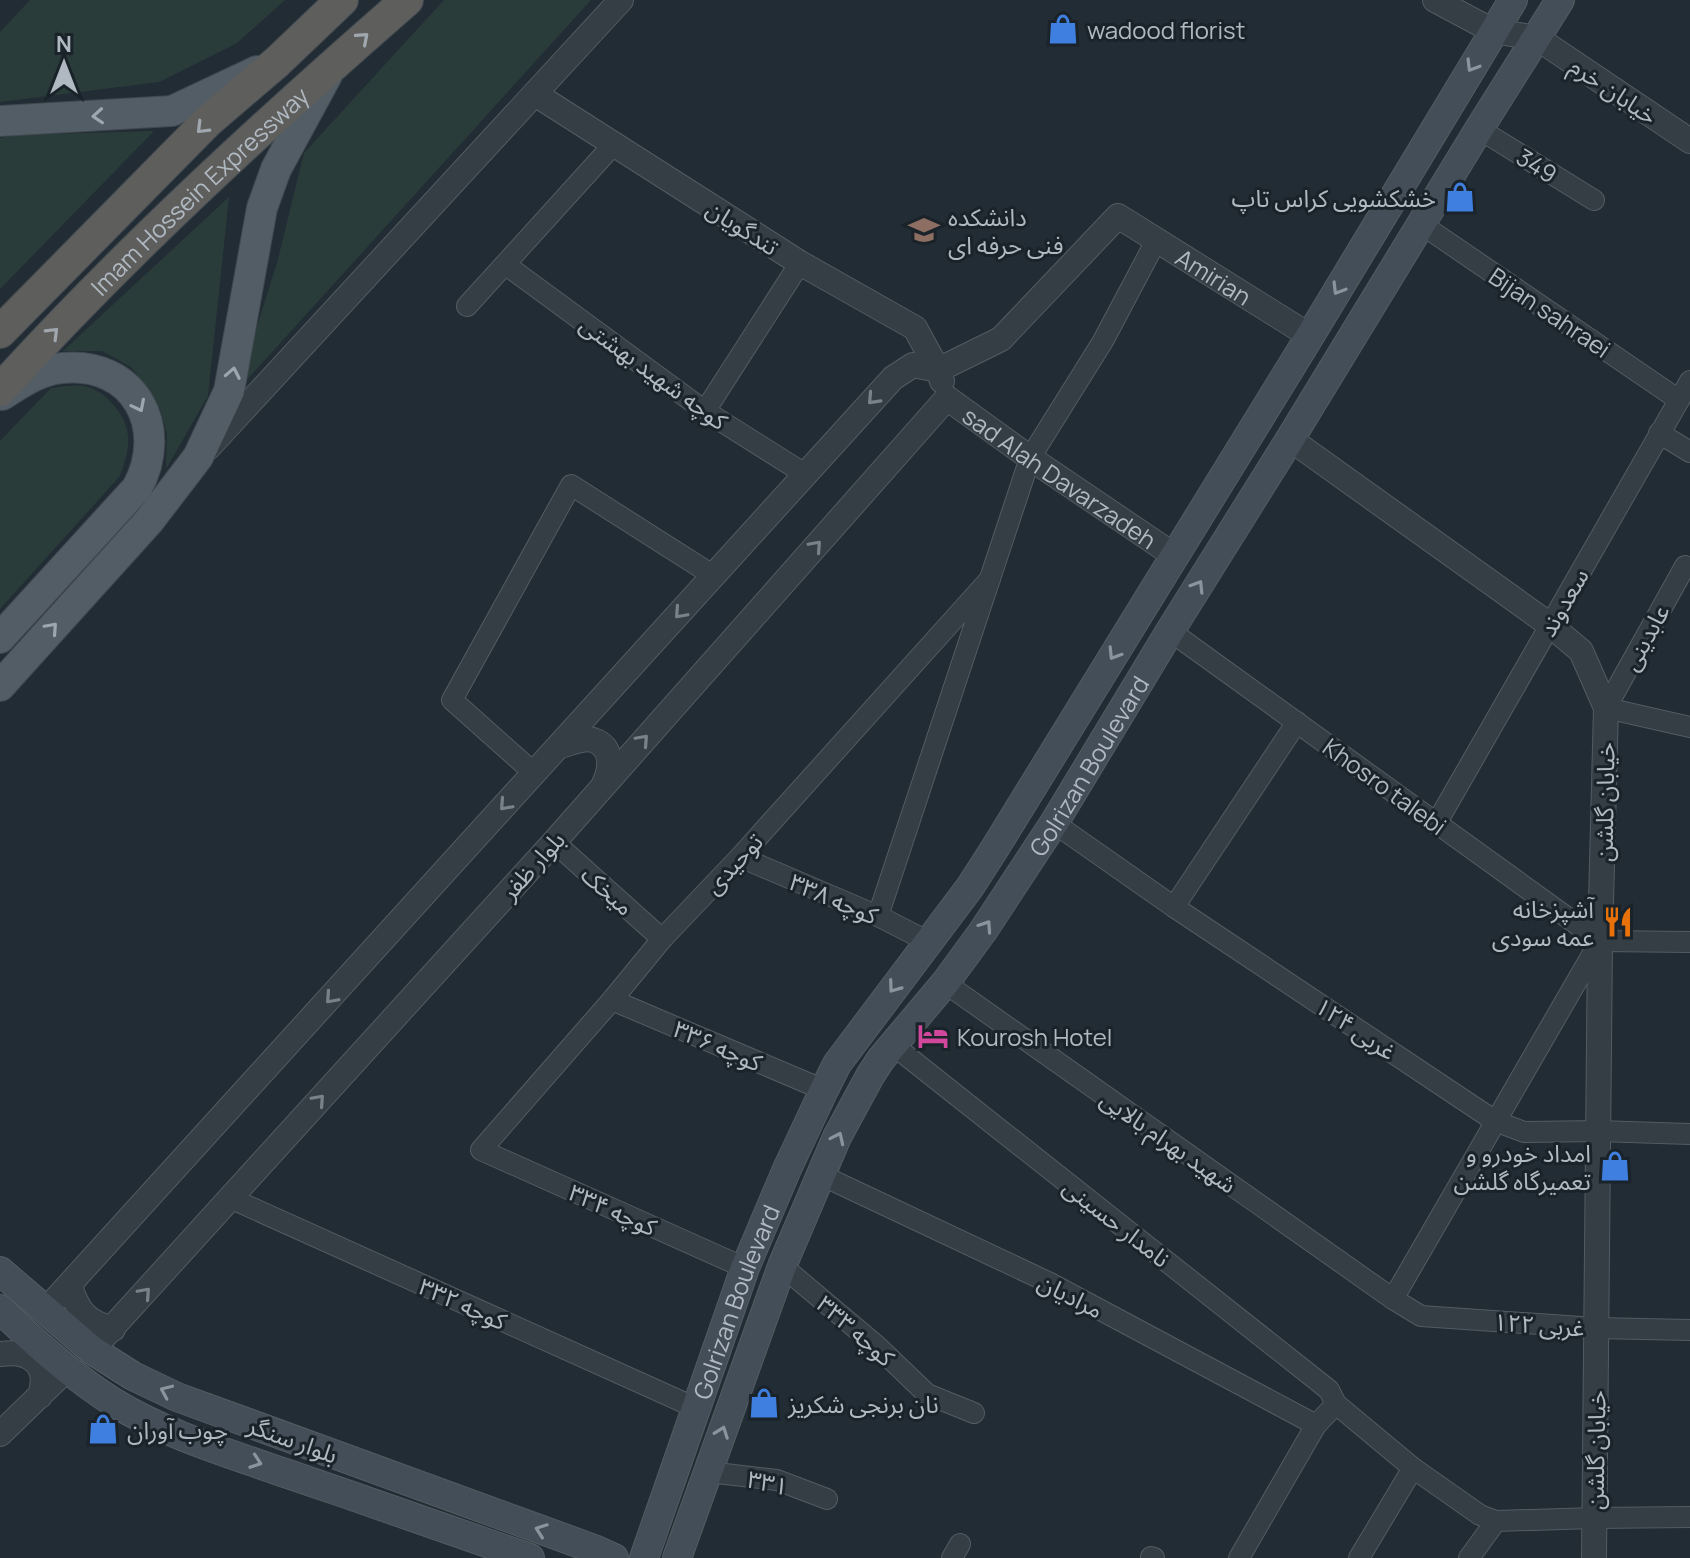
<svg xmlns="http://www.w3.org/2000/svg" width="1690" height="1558" font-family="Manrope,'Noto Sans Arabic',sans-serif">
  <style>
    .green { fill: #2a3c3a }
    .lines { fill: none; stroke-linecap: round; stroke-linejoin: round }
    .minor-casing { stroke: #535c63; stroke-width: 22 }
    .tertiary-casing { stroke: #535c63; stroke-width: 26 }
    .secondary-casing { stroke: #535c63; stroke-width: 30 }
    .primary-casing { stroke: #3f474f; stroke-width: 32 }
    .trunk-casing { stroke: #404950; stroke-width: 34 }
    .minor { stroke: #353e45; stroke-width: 20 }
    .tertiary { stroke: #353e45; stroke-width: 24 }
    .secondary { stroke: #444e58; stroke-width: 28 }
    .primary { stroke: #535d65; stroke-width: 30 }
    .trunk { stroke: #5e5e5c; stroke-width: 32 }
    .oneway { stroke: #a0a7ae }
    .oneway2 { stroke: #8a949d }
    .oneway3 { stroke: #9da7af }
    .oneway4 { stroke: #79828a }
    .labels { text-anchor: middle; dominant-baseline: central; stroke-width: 6; stroke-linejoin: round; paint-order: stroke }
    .poi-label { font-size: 24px; fill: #b0b9c2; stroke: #1b232a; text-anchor: start }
    .street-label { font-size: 24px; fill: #b0b9c2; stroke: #1b232a }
  </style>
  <rect width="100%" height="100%" fill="#222c34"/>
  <!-- green -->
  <g class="green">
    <path d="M 30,0 L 285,0 L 237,43 L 159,82 L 0,102 L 0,32 Z"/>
    <path d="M 444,0 L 591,0 L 244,383 L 244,367 L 277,263 L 304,153 Z"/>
    <path d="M 154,131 L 0,289 L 0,138 L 14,135 Z"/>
    <path d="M 229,197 L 208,396 L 166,469 L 167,434 L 160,409 L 148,388 L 131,367 L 102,351 L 63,351 Z"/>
    <path d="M 65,386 C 71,386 78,385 84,386 C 94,388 104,394 110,401 C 134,427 131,445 120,476 L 0,609 L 0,441 L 51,388 Z"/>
  </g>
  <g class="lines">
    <!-- minor casing -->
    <g class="minor-casing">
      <g id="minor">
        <path d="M 1479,129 L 1594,200"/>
        <path d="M 1421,224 L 1679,400"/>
        <path d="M 506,265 L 705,411 L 805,474"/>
        <path d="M 467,306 L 614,144"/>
        <path d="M 705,411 L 800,263"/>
        <path d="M 1659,433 L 1690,452"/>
        <path d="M 1685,566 L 1606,708 L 1690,727"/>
        <path d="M 1170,631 L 1600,941"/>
        <path d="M 534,773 L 452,700 L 571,485 L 714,576"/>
        <path d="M 1054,823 L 1174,907 L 1495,1121 L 1524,1132 L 1598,1131 L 1690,1134"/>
        <path d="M 1436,824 L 1690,381"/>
        <path d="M 554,842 L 662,939"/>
        <path d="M 740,857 L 878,916 L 927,941"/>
        <path d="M 1174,907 L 1297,722"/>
        <path d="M 878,916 L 1030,458 L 1103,341 L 1157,239"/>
        <path d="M 1600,941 L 1690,942"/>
        <path d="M 945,983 L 1393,1299 L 1421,1316 L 1596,1328 L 1690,1330"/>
        <path d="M 612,1000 L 824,1090"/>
        <path d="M 893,1045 L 1329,1390 L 1336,1404"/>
        <path d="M 821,1175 L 1050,1283 L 1316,1425"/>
        <path d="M 230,1198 L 696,1408"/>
        <path d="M 782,1266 L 877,1346 L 927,1394 L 974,1413"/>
        <path d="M 745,1268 L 481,1150 L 612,1000 L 662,939 L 740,857 L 990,579"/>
        <path d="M 1393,1299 L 1600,941"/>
        <path d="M 708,1472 L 777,1480 L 827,1499"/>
        <path d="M 1151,1557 L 1154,1558"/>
        <path d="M 952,1558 L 960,1544"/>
        <path d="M 1239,1558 L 1316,1425 L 1336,1404 L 1413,1468 L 1480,1515 L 1496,1521 L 1594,1518 L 1690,1517"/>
        <path d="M 1359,1558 L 1413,1468"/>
        <path d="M 1469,1558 L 1496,1521"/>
      </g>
    </g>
    <!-- tertiary casing -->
    <g class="tertiary-casing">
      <g id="tertiary">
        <path d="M 1435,0 L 1493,31 L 1537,38 L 1690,141"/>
        <path d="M 535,94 L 800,263 L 915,328 L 938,370 L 942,381"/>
        <path id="s1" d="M 947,398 L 1030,458 L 1175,556"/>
        <path d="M 1290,439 L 1550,625 L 1581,651 L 1606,708 L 1600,941 L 1594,1558"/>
        <path d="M 208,448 L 621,0"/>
        <path d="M 560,746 C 569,744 583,737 593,740 C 614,747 611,769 604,784"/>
        <path d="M 70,1286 C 78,1312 87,1322 113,1329"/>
        <path id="s2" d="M 46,1310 L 893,378 L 913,365 L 938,370 L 1001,339 L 1118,216 L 1310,336"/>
        <path d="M 92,1350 L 554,842 L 947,398"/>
        <path d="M 1,1354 C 31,1350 50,1365 40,1396"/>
        <path d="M 0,1434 L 67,1369"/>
      </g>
    </g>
    <!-- secondary casing -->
    <g class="secondary-casing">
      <g id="secondary">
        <path d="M 0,1271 L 92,1350 L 133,1376 L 177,1397 L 594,1549 L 614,1558"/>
        <path d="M 0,1309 C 35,1343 72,1376 113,1402 C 165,1434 225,1452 282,1472 C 365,1500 448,1529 530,1558"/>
        <path id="s3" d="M 644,1558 L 745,1268 L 787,1169 L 824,1090 L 837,1064 L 970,887 L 995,848 L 1310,336 L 1513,0"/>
        <path id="s4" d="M 677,1558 L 782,1266 L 837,1137 L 870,1076 L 881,1059 L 945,983 L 983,931 L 1054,823 L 1170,631 L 1290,439 L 1479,129 L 1560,0"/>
      </g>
    </g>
    <!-- primary casing -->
    <g class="primary-casing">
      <g id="primary">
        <path d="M 0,121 L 172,111 L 257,71"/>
        <path d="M 0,638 L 137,488 C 170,427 134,361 62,368 C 39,370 21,383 2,395"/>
        <path d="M 0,686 L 149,521 L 198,457 L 229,391 L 262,208 L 276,169 L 327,75"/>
      </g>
    </g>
    <!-- trunk casing -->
    <g class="trunk-casing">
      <g id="trunk">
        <path d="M 0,332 L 208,121 L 277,62 L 342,0"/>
        <path id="s5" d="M 0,390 C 126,251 265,124 407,0"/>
      </g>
    </g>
    <!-- minor -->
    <use href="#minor" class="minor"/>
    <!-- tertiary -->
    <use href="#tertiary" class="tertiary"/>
    <!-- secondary -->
    <use href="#secondary" class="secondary"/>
    <!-- primary -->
    <use href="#primary" class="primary"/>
    <!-- trunk -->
    <use href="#trunk" class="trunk"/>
  </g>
  <!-- one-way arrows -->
  <defs><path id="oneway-chevron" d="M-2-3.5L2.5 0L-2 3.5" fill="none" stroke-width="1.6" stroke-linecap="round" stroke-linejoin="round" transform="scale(2)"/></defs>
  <g class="oneway">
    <use href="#oneway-chevron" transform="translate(363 38) rotate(-41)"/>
    <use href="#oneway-chevron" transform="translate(202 128) rotate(135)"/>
    <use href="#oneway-chevron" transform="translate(53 333) rotate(-45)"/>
  </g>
  <g class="oneway2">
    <use href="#oneway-chevron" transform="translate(1472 66) rotate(121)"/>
    <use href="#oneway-chevron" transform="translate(1338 289) rotate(121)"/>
    <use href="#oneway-chevron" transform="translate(1198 586) rotate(-58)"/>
    <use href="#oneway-chevron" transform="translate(1114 654) rotate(122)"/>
    <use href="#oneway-chevron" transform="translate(986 926) rotate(-56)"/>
    <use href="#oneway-chevron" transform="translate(894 987) rotate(126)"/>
    <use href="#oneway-chevron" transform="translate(838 1138) rotate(-65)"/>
    <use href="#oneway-chevron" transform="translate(166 1391) rotate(-156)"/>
    <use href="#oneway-chevron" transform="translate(722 1432) rotate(-70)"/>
    <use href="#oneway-chevron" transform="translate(256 1462) rotate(19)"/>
    <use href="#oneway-chevron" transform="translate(541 1530) rotate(-160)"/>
  </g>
  <g class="oneway3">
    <use href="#oneway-chevron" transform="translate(98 116) rotate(176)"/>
    <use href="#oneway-chevron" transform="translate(233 373) rotate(-79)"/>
    <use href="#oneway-chevron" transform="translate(139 406) rotate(63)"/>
    <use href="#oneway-chevron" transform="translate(52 628) rotate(-48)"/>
  </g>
  <g class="oneway4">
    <use href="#oneway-chevron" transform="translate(873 399) rotate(133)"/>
    <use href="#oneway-chevron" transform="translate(816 546) rotate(-48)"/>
    <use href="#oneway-chevron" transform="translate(680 613) rotate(132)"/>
    <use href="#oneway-chevron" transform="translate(643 740) rotate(-48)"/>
    <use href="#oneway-chevron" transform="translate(505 805) rotate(132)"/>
    <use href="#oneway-chevron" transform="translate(331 998) rotate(132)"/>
    <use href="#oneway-chevron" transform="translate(319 1100) rotate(-48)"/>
    <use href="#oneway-chevron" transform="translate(145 1293) rotate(-48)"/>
  </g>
  <!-- icons -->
  <defs>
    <g id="shop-bare" transform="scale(2.4)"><path d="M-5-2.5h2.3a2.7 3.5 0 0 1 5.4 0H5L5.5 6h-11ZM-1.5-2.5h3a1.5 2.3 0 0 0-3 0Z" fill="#3f7fe0" stroke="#1b232a" stroke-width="2.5" paint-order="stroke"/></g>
    <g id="university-bare" transform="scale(2.4)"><path d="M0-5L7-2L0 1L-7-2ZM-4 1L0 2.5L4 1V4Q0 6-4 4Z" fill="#8d6e63" stroke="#1b232a" stroke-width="2.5" paint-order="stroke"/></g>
    <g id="restaurant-bare" transform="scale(2.4)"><path d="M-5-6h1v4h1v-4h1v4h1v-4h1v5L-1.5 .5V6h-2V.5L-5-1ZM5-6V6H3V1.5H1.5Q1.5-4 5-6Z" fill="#e8710a" stroke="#1b232a" stroke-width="2.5" paint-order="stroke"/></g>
    <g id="hotel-bare" transform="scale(2.4)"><path d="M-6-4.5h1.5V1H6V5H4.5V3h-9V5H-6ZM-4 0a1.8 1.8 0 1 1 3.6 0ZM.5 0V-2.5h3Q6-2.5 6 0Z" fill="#d1479c" stroke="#1b232a" stroke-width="2.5" paint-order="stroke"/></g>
  </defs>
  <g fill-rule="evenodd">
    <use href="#shop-bare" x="1063" y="29"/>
    <use href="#shop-bare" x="1460" y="197"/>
    <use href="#university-bare" x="924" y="230"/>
    <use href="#restaurant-bare" x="1618" y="922"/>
    <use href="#hotel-bare" x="933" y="1036"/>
    <use href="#shop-bare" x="1615" y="1166"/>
    <use href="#shop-bare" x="764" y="1403"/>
    <use href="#shop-bare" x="103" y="1429"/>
  </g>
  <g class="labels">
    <!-- poi labels -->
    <g class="poi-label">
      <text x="1087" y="29">wadood florist</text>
      <text x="1436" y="197" text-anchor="end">خشکشویی کراس تاپ</text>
      <text x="948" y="216">دانشکده<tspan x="948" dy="28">فنی حرفه ای</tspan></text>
      <text x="1594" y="908" text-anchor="end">آشپزخانه<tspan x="1594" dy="28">عمه سودی</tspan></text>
      <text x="957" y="1036">Kourosh Hotel</text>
      <text x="1591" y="1152" text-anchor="end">امداد خودرو و<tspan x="1591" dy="28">تعمیرگاه گلشن</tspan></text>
      <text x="788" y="1403">نان برنجی شکریز</text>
      <text x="127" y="1429">چوب آوران</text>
    </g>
    <!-- street labels -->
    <g class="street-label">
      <text transform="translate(1614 90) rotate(34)">خیابان خرم</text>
      <text transform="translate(1537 165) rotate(32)">349</text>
      <text stroke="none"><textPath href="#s5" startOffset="282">Imam Hossein Expressway</textPath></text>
      <text transform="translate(743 227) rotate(33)">تندگویان</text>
      <text stroke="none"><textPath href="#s2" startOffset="1662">Amirian</textPath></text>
      <text transform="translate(1550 312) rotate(34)">Bijan sahraei</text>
      <text transform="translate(654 372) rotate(36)">کوچه شهید بهشتی</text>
      <text stroke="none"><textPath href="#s1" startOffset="138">sad Alah Davarzadeh</textPath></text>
      <text transform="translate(1563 602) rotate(-60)">سعدوند</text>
      <text transform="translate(1645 637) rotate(-61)">عابدینی</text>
      <text stroke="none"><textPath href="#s4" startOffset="900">Golrizan Boulevard</textPath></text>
      <text transform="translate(1385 786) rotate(36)">Khosro talebi</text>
      <text transform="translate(1604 802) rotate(-89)">خیابان گلشن</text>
      <text transform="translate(733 863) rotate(-47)">توحیدی</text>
      <text transform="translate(532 865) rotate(-48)">بلوار ظفر</text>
      <text transform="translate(608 890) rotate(42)">میخک</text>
      <text transform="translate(834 898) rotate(23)">کوچه ۳۳۸</text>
      <text transform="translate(1356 1028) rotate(34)">۱۲۴ غربی</text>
      <text transform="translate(718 1045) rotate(23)">کوچه ۳۳۶</text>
      <text transform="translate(1169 1141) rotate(35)">شهید بهرام بالایی</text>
      <text transform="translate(613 1209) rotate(24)">کوچه ۳۳۴</text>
      <text transform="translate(1117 1222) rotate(38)">نامدار حسینی</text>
      <text transform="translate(1071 1295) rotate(27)">مرادیان</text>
      <text stroke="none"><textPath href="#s3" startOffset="272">Golrizan Boulevard</textPath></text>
      <text transform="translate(463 1303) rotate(24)">کوچه ۳۳۲</text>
      <text transform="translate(1539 1324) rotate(4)">۱۲۲ غربی</text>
      <text transform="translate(856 1330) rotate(41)">کوچه ۳۳۳</text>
      <text transform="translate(293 1439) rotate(20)">بلوار سنگر</text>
      <text transform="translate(1595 1450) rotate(-89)">خیابان گلشن</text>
      <text transform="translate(768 1482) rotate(12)">۳۳۱</text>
    </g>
  </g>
  <!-- north arrow -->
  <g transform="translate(64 64)" stroke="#1b232a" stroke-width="6" paint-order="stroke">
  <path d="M0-6L14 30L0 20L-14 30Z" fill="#b0b9c2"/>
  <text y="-12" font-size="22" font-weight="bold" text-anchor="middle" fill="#b0b9c2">N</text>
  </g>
</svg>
